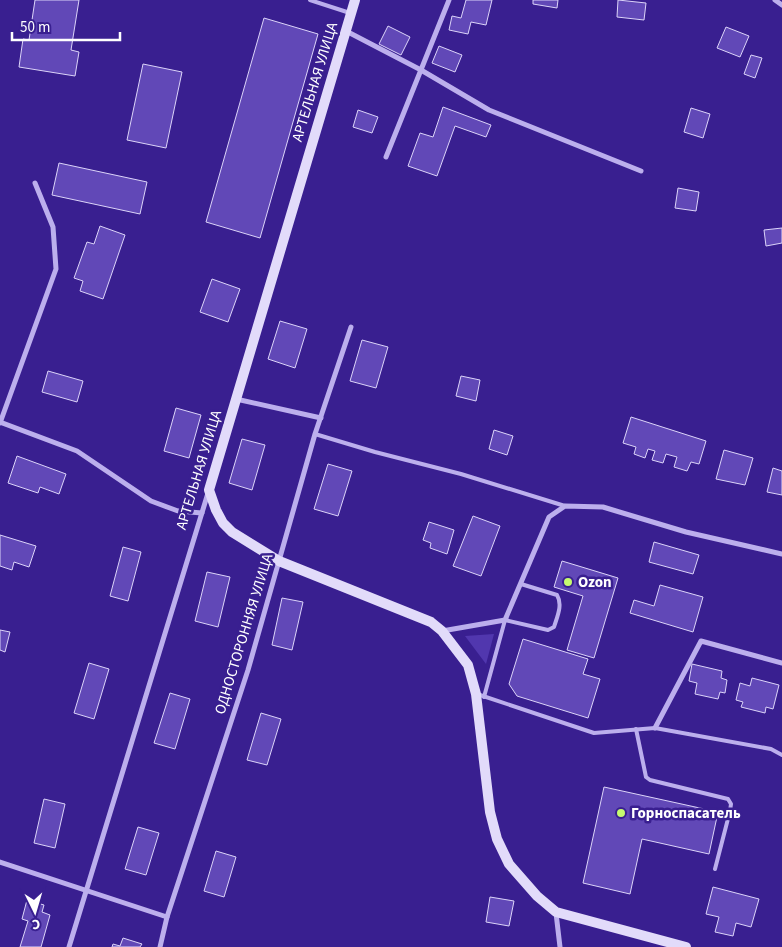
<svg xmlns="http://www.w3.org/2000/svg" width="782" height="947" font-family="'Source Sans 3',sans-serif">
  <style>
    .green { fill: #5137ae }
    .building { fill: #6148b7; stroke: #dcd4f9 }
    .lines { fill: none; stroke-linecap: round; stroke-linejoin: round }
    .service { stroke: #bcafed; stroke-width: 4 }
    .minor { stroke: #bcafed; stroke-width: 5 }
    .secondary { stroke: #e2dbfa; stroke-width: 10 }
    .poi-dot { fill: #c6fb6f; stroke: #391f90; stroke-width: 2 }
    .labels { text-anchor: middle; dominant-baseline: central; stroke-width: 5; stroke-linejoin: round; paint-order: stroke }
    .street-label { font-size: 15px; fill: #fff; stroke: #391f90 }
    .poi-label { font-size: 15px; font-weight: bold; fill: #fff; stroke: #391f90; text-anchor: start }
  </style>
  <rect width="100%" height="100%" fill="#391f90"/>
  <!-- green -->
  <path class="green" d="M 494,634 L 486,664 L 465,636 Z"/>
  <!-- building -->
  <g class="building">
    <path d="M 35,0 L 79,0 L 71,50 L 79,52 L 75,76 L 19,67 L 23,39 L 29,40 Z"/>
    <path d="M 466,0 L 492,0 L 486,25 L 471,22 L 468,34 L 449,30 L 452,16 L 461,18 Z"/>
    <path d="M 533,0 L 558,0 L 557,8 L 533,4 Z"/>
    <path d="M 618,0 L 646,3 L 644,20 L 617,17 Z"/>
    <path d="M 264,18 L 318,34 L 260,238 L 206,222 Z"/>
    <path d="M 388,26 L 410,37 L 401,55 L 379,44 Z"/>
    <path d="M 726,27 L 749,36 L 740,57 L 717,48 Z"/>
    <path d="M 439,46 L 462,55 L 455,72 L 432,63 Z"/>
    <path d="M 751,55 L 762,58 L 755,78 L 744,74 Z"/>
    <path d="M 143,64 L 182,72 L 166,148 L 127,140 Z"/>
    <path d="M 443,107 L 491,125 L 486,137 L 455,126 L 437,176 L 408,166 L 420,133 L 433,137 Z"/>
    <path d="M 691,108 L 710,114 L 703,138 L 684,132 Z"/>
    <path d="M 358,110 L 378,117 L 372,133 L 353,127 Z"/>
    <path d="M 59,163 L 147,182 L 140,214 L 52,195 Z"/>
    <path d="M 678,188 L 699,192 L 696,211 L 675,208 Z"/>
    <path d="M 100,226 L 125,235 L 103,299 L 80,291 L 83,281 L 74,278 L 87,242 L 94,244 Z"/>
    <path d="M 782,228 L 782,243 L 766,246 L 764,230 Z"/>
    <path d="M 212,279 L 240,289 L 228,322 L 200,312 Z"/>
    <path d="M 280,321 L 307,329 L 295,368 L 268,359 Z"/>
    <path d="M 362,340 L 388,347 L 376,388 L 350,381 Z"/>
    <path d="M 48,371 L 83,381 L 77,402 L 42,392 Z"/>
    <path d="M 461,376 L 480,380 L 476,401 L 456,396 Z"/>
    <path d="M 176,408 L 201,415 L 189,458 L 164,451 Z"/>
    <path d="M 631,417 L 706,441 L 699,464 L 691,462 L 687,471 L 674,467 L 677,457 L 666,454 L 663,463 L 652,460 L 655,451 L 648,449 L 645,458 L 634,454 L 636,447 L 623,443 Z"/>
    <path d="M 494,430 L 513,436 L 507,455 L 489,449 Z"/>
    <path d="M 242,439 L 265,445 L 252,490 L 229,483 Z"/>
    <path d="M 724,450 L 753,458 L 745,485 L 716,479 Z"/>
    <path d="M 17,456 L 66,474 L 59,494 L 40,487 L 38,493 L 8,483 Z"/>
    <path d="M 328,464 L 352,471 L 338,516 L 314,509 Z"/>
    <path d="M 773,468 L 782,471 L 782,495 L 767,492 Z"/>
    <path d="M 473,516 L 500,526 L 481,576 L 453,566 Z"/>
    <path d="M 429,522 L 454,530 L 447,554 L 430,548 L 431,543 L 423,540 Z"/>
    <path d="M 0,535 L 36,546 L 29,567 L 14,562 L 12,570 L 0,566 Z"/>
    <path d="M 654,542 L 699,555 L 693,574 L 649,562 Z"/>
    <path d="M 123,547 L 141,552 L 128,601 L 110,596 Z"/>
    <path d="M 562,561 L 618,578 L 594,658 L 567,650 L 583,596 L 554,587 Z"/>
    <path d="M 207,572 L 230,577 L 218,627 L 195,621 Z"/>
    <path d="M 660,585 L 703,597 L 693,632 L 630,613 L 634,600 L 654,606 Z"/>
    <path d="M 282,598 L 303,602 L 292,650 L 272,645 Z"/>
    <path d="M 0,630 L 10,632 L 5,652 L 0,650 Z"/>
    <path d="M 523,639 L 588,659 L 583,674 L 600,679 L 588,718 L 517,696 L 509,684 Z"/>
    <path d="M 89,663 L 109,669 L 94,719 L 74,713 Z"/>
    <path d="M 692,664 L 722,671 L 721,678 L 727,680 L 725,693 L 720,692 L 718,699 L 695,694 L 697,683 L 689,681 Z"/>
    <path d="M 752,678 L 779,685 L 773,709 L 766,707 L 765,713 L 741,707 L 743,702 L 736,700 L 740,683 L 750,686 Z"/>
    <path d="M 170,693 L 190,699 L 175,749 L 154,743 Z"/>
    <path d="M 261,713 L 281,719 L 267,765 L 247,760 Z"/>
    <path d="M 604,787 L 718,812 L 709,854 L 642,839 L 630,894 L 583,883 Z"/>
    <path d="M 44,799 L 65,804 L 55,848 L 34,843 Z"/>
    <path d="M 138,827 L 159,833 L 146,875 L 125,869 Z"/>
    <path d="M 216,851 L 236,857 L 224,897 L 204,891 Z"/>
    <path d="M 713,887 L 759,899 L 751,927 L 736,923 L 733,936 L 715,932 L 719,917 L 706,914 Z"/>
    <path d="M 490,897 L 514,901 L 509,926 L 486,922 Z"/>
    <path d="M 27,900 L 44,905 L 42,912 L 50,915 L 41,947 L 20,947 L 28,921 L 22,919 Z"/>
    <path d="M 123,938 L 142,944 L 140,947 L 112,947 L 113,944 L 120,946 Z"/>
  </g>
  <g class="lines">
    <!-- service -->
    <g class="service">
      <path d="M 310,0 L 350,13"/>
      <path d="M 315,434 L 375,452 L 461,474 L 565,506"/>
      <path d="M 477,694 L 594,733 L 655,728 L 771,749 L 782,755"/>
      <path d="M 484,697 L 505,620 L 548,630 L 554,627 C 557,617 563,605 557,595 L 521,584"/>
      <path d="M 636,729 L 646,777 L 650,780 L 728,799 L 731,804 L 730,811 L 715,869"/>
    </g>
    <!-- minor -->
    <g class="minor">
      <path d="M 775,0 L 782,5"/>
      <path d="M 346,31 L 421,70 L 489,110 L 641,171"/>
      <path d="M 386,157 L 449,0"/>
      <path d="M 236,399 L 321,418"/>
      <path d="M 0,422 L 77,451 L 151,501 L 178,511 L 202,513"/>
      <path d="M 0,423 L 56,269 L 53,227 L 35,183"/>
      <path d="M 442,631 L 505,620 L 549,517 L 565,506 L 603,507 L 686,532 L 782,554"/>
      <path d="M 655,728 L 701,641 L 782,663"/>
      <path d="M 0,862 L 167,917"/>
      <path d="M 556,913 L 560,947"/>
      <path d="M 69,947 L 208,493"/>
      <path d="M 160,947 L 167,917 L 248,670 L 315,434 L 351,327"/>
    </g>
    <!-- secondary -->
    <path class="secondary" d="M 355,0 L 209,490 L 216,510 L 223,523 L 232,532 L 279,561 L 431,622 L 442,631 L 468,665 L 476,694 L 490,812 L 497,839 L 509,864 L 537,896 L 556,912 L 686,947"/>
  </g>
  <!-- markers -->
  <g class="poi-dot">
    <circle cx="568" cy="582" r="5"/>
    <circle cx="621" cy="813" r="5"/>
  </g>
  <g class="labels">
    <!-- street labels -->
    <g class="street-label">
      <text transform="translate(315 82) rotate(-73)">АРТЕЛЬНАЯ УЛИЦА</text>
      <text transform="translate(199 470) rotate(-73)">АРТЕЛЬНАЯ УЛИЦА</text>
      <text transform="translate(244 634) rotate(-73)">ОДНОСТОРОННЯЯ УЛИЦА</text>
    </g>
    <!-- poi labels -->
    <g class="poi-label">
      <text x="578" y="582">Ozon</text>
      <text x="631" y="813">Горноспасатель</text>
    </g>
  </g>
  <!-- north arrow -->
  <g transform="translate(35 912) rotate(175)" stroke="#391f90" stroke-width="4" paint-order="stroke">
  <path d="M0-4L9 19L0 12L-9 19Z" fill="#ffffff"/>
  <text y="-8" font-size="14" font-weight="bold" text-anchor="middle" fill="#ffffff">С</text>
  </g>
  <!-- scale -->
  <path d="M12 32v8h108v-8" fill="none" stroke="#ffffff" stroke-width="2.5"/>
  <text x="20" y="32" font-size="15" fill="#ffffff" stroke="#391f90" stroke-width="4" paint-order="stroke">50 m</text>
</svg>
